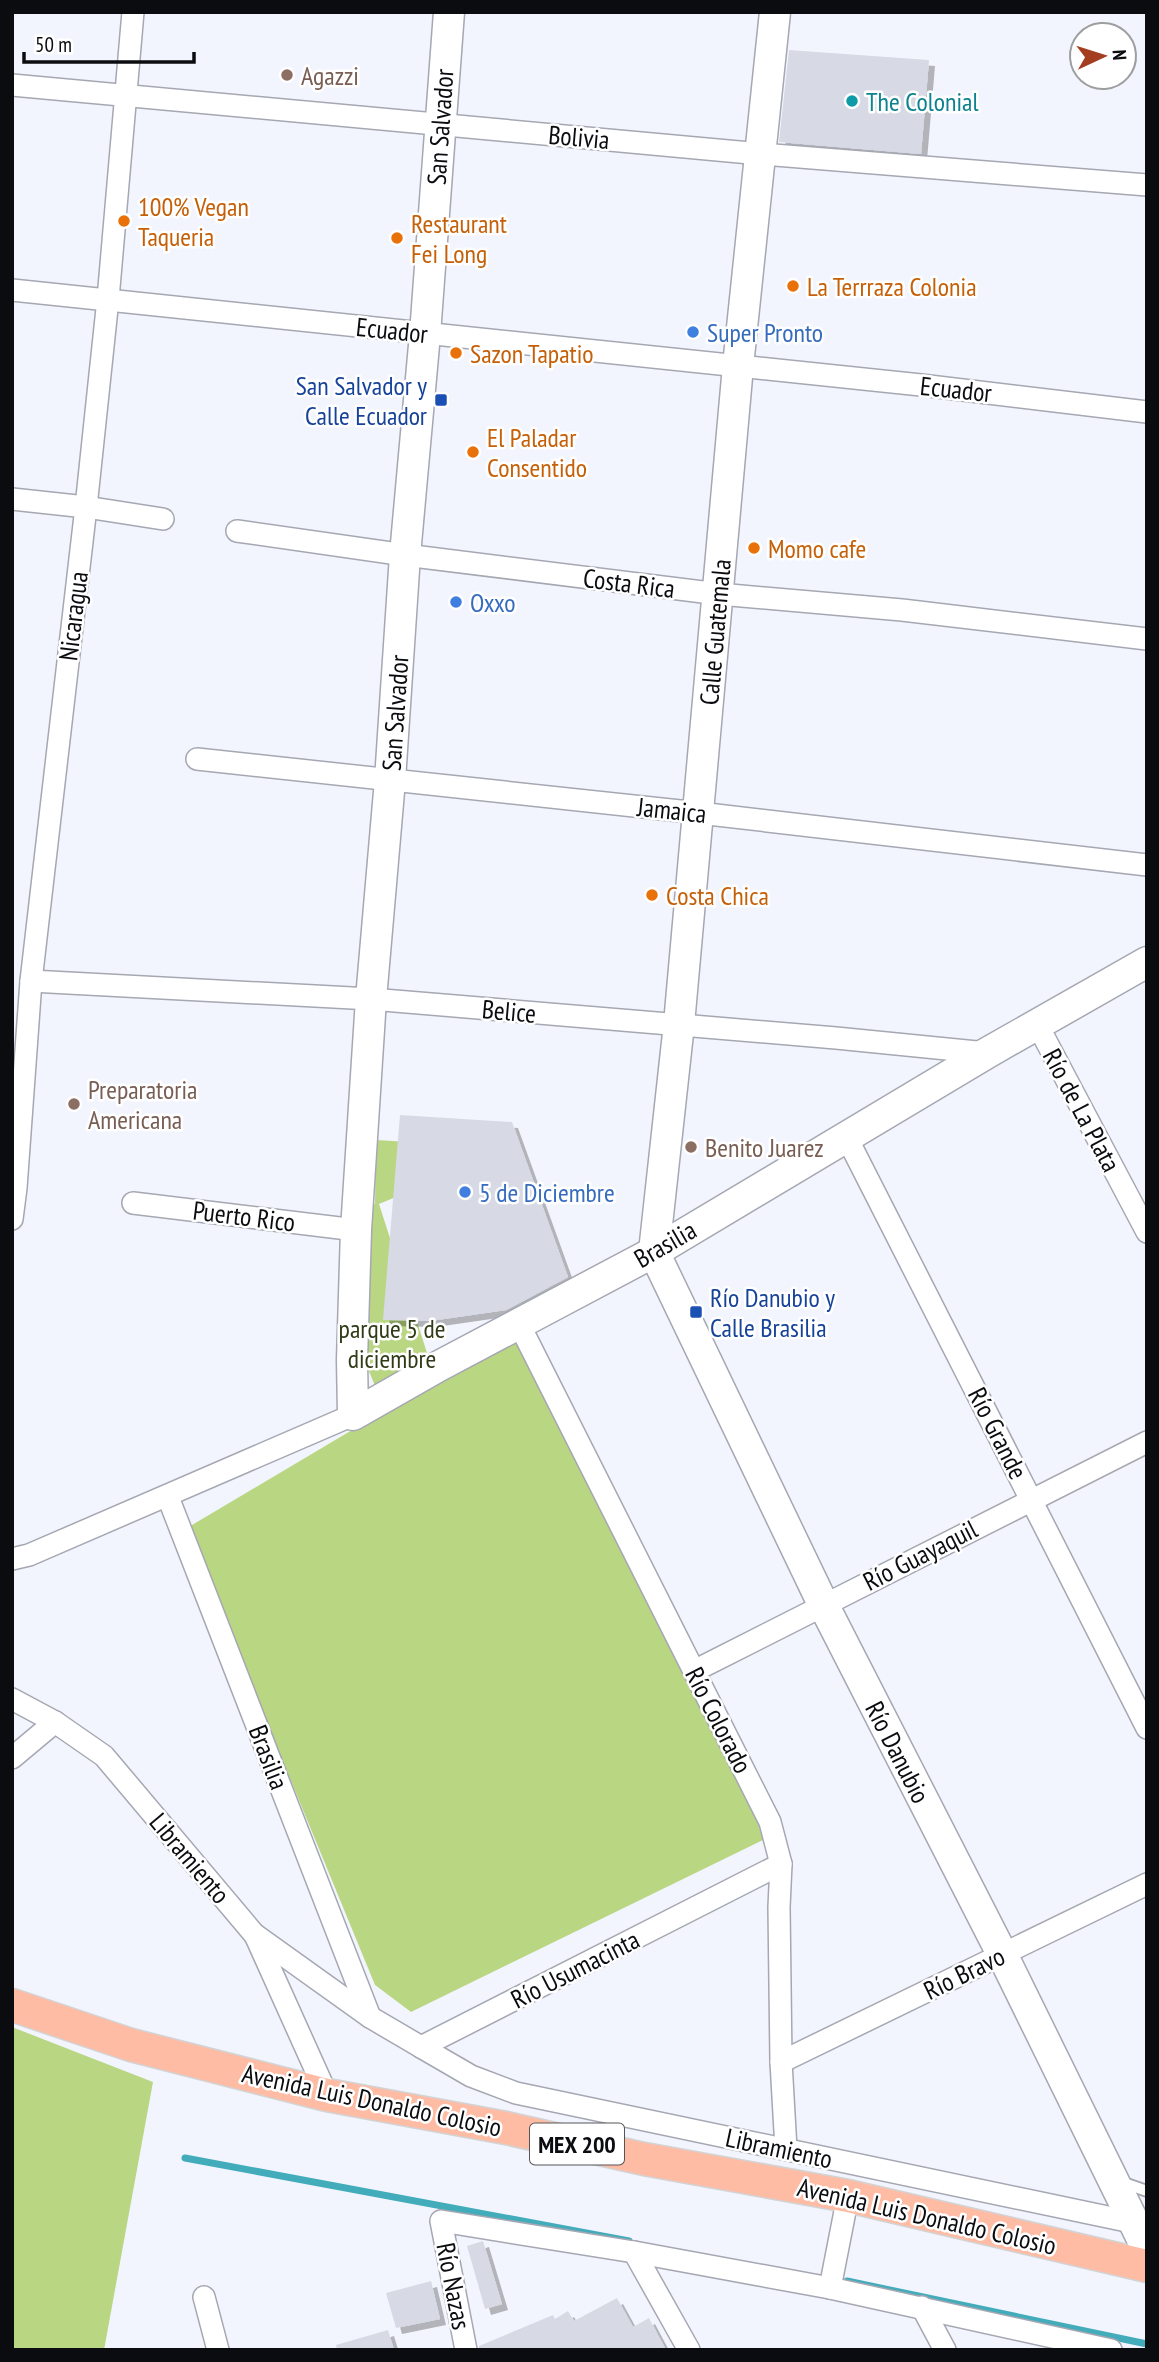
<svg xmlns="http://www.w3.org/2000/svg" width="1159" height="2362" font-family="'PT Sans Narrow',sans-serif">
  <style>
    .green { fill: #b9d683 }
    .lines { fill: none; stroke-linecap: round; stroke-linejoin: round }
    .stream { stroke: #43acba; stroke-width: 7 }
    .building { fill: #d7dae5; filter: url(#shadow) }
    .lane-casing { stroke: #a5a7b2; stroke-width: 14 }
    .street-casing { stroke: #a5a7b2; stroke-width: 24 }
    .secondary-casing { stroke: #a5a7b2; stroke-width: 33 }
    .primary-casing { stroke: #d3d3d4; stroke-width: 35 }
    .lane { stroke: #fff; stroke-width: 10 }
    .street { stroke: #fff; stroke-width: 21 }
    .secondary { stroke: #fff; stroke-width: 30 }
    .primary { stroke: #ffbca4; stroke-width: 32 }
    .education-dot { fill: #8d6e63; stroke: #fff; stroke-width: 2.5 }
    .culture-dot { fill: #0f9aa8; stroke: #fff; stroke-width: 2.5 }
    .food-dot { fill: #e8710a; stroke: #fff; stroke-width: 2.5 }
    .shop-dot { fill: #3f7fe0; stroke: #fff; stroke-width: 2.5 }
    .transit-dot { fill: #1a4fb4; stroke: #fff; stroke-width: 2.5 }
    .labels { text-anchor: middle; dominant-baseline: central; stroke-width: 5; stroke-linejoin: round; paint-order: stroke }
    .shield { fill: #fff; stroke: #545558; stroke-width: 2 }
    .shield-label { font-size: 24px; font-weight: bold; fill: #0b0c10 }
    .education-label { font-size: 26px; fill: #785e54; stroke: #fff; text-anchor: start }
    .culture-label { font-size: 26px; fill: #0d838f; stroke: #fff; text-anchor: start }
    .street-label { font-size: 26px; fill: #0b0c10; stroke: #fff }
    .food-label { font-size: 26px; fill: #c56008; stroke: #fff; text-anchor: start }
    .shop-label { font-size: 26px; fill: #366cbe; stroke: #fff; text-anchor: start }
    .transit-label { font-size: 26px; fill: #164399; stroke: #fff; text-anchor: end }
    .park-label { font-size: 26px; fill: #2f3b16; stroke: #fff }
  </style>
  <defs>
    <filter id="shadow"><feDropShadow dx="6" dy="6" stdDeviation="0" flood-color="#0004"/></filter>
  </defs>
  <rect width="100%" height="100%" fill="#f3f5fe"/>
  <!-- green -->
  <g class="green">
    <path d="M 376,1140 L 426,1143 L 432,1182 L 379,1204 L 429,1359 L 375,1386 L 360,1349 L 364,1208 L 375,1204 Z"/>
    <path d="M 512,1335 L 769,1837 L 411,2012 L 375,1985 L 187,1528 Z"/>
    <path d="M 12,2027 L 153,2082 L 104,2350 L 12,2350 Z"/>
  </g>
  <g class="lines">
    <!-- stream -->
    <g class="stream">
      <path d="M 185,2158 L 629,2241"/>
      <path d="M 847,2281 L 1147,2344"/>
    </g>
  </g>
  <!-- building -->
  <g class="building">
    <path d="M 789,50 L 929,60 L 921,154 L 779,142 Z"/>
    <path d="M 400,1115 L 512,1122 L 568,1277 L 506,1310 L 430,1321 L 383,1320 Z"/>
    <path d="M 483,2241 L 502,2304 L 485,2309 L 467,2246 Z"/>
    <path d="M 431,2281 L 440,2319 L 396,2328 L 386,2293 Z"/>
    <path d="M 617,2298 L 633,2327 L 649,2318 L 666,2350 L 479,2350 L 479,2346 L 553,2315 L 555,2319 L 568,2311 L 574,2321 Z"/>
    <path d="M 388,2330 L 394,2350 L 337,2350 L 336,2345 Z"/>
  </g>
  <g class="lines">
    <!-- lane casing -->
    <g class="lane-casing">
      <path id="lane" d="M 1121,2182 L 1147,2191"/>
    </g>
    <!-- street casing -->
    <g class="street-casing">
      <g id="street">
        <path d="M 12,85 L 761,154 L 1147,185"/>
        <path d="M 12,290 L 921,385 L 1147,412"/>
        <path d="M 12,499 L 86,507 L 163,519"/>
        <path d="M 237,531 L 405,555 L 719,594 L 902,610 L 1147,639"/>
        <path d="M 197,759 L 699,813 L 1147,865"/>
        <path d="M 31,981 L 371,999 L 836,1038 L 987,1053"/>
        <path d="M 1037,1024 L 1147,1232"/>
        <path d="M 847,1138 L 1147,1728"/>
        <path d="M 133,1203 L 356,1230"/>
        <path d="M 12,1219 L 16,1188 L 31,981 L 86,507 L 108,299 L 133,12"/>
        <path d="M 519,1324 L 770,1822 L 781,1864 L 779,1907 L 781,2062 L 786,2149"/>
        <path d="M 168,1497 L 370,2017"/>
        <path d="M 12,1559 L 29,1555 L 353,1415"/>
        <path d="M 694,1671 L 1147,1442"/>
        <path d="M 12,1699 L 55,1722 L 104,1756 L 254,1934 L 370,2017 L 421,2047 L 781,1864"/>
        <path d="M 12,1758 L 55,1722"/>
        <path d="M 255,1935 L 327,2095"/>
        <path d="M 421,2047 L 471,2076 L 516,2093 L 1141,2224"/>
        <path d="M 781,2062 L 1147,1884"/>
        <path d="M 634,2252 L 689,2350"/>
        <path d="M 830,2288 L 848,2196"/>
        <path d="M 204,2297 L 218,2350"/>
        <path d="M 922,2307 L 945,2350"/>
        <path d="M 466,2350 L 441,2221 L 634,2252 L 830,2288 L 1111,2350"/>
      </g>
    </g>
    <!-- secondary casing -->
    <g class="secondary-casing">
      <g id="secondary">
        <path d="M 449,12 L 425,334 L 405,555 L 390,780 L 371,999 L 356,1230 L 352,1360 L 353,1415 L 439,1366 L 654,1252 L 987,1053 L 1147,962"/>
        <path d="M 775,12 L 738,366 L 679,1024 L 654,1252 L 823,1604 L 1002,1954 L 1147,2249"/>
      </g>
    </g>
    <!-- primary casing -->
    <g class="primary-casing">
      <path id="primary" d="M 12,2005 L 131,2045 L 327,2095 L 506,2128 L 644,2159 L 848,2196 L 1147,2266"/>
    </g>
    <!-- lane -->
    <use href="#lane" class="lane"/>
    <!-- street -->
    <use href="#street" class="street"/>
    <!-- secondary -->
    <use href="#secondary" class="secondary"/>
    <!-- primary -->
    <use href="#primary" class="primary"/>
  </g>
  <!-- markers -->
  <g class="education-dot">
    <circle cx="287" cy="75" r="7"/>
    <circle cx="74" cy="1104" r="7"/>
    <circle cx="691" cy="1147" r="7"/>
  </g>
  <circle class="culture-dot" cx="852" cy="101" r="7"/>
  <g class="food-dot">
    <circle cx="124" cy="221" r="7"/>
    <circle cx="397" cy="238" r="7"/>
    <circle cx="793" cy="286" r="7"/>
    <circle cx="456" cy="353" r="7"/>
    <circle cx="473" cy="452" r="7"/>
    <circle cx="754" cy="548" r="7"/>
    <circle cx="652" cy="895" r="7"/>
  </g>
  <g class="shop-dot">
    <circle cx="693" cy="332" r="7"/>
    <circle cx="456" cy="602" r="7"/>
    <circle cx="465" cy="1192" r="7"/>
  </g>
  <g class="transit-dot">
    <rect x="434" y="393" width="14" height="14" rx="3.5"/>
    <rect x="689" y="1305" width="14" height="14" rx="3.5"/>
  </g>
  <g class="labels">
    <!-- shield labels -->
    <rect class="shield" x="530" y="2123.5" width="94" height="41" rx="5"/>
    <g class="shield-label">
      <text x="577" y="2144">MEX 200</text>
    </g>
    <!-- education labels -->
    <g class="education-label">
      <text x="301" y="75">Agazzi</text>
      <text x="88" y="1089">Preparatoria<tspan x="88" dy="30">Americana</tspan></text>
      <text x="705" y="1147">Benito Juarez</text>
    </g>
    <!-- culture labels -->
    <g class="culture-label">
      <text x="866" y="101">The Colonial</text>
    </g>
    <!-- street labels -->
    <g class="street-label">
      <text transform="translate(440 127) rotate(-86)">San Salvador</text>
      <text transform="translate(579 137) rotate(5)">Bolivia</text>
      <text transform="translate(392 330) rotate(6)">Ecuador</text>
      <text transform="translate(956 389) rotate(6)">Ecuador</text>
      <text transform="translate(629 583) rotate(7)">Costa Rica</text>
      <text transform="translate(73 616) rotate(-83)">Nicaragua</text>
      <text transform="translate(715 632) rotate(-85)">Calle Guatemala</text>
      <text transform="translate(395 713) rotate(-86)">San Salvador</text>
      <text transform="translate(672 810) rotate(6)">Jamaica</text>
      <text transform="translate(509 1011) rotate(5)">Belice</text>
      <text transform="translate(1082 1110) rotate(62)">Río de La Plata</text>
      <text transform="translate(244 1216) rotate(7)">Puerto Rico</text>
      <text transform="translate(665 1244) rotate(-30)">Brasilia</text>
      <text transform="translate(998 1433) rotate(63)">Río Grande</text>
      <text transform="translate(920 1555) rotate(-27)">Río Guayaquil</text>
      <text transform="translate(719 1720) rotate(63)">Río Colorado</text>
      <text transform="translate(898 1752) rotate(63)">Río Danubio</text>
      <text transform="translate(269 1757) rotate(69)">Brasilia</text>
      <text transform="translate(190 1858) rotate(50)">Libramiento</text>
      <text transform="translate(575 1969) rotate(-27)">Río Usumacinta</text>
      <text transform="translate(964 1973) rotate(-26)">Río Bravo</text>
      <text transform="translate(372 2100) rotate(12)">Avenida Luis Donaldo Colosio</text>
      <text transform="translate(779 2148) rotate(12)">Libramiento</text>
      <text transform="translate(927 2216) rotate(13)">Avenida Luis Donaldo Colosio</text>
      <text transform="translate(454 2286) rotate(79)">Río Nazas</text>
    </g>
    <!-- food labels -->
    <g class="food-label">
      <text x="138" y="206">100% Vegan<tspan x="138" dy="30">Taqueria</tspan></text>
      <text x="411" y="223">Restaurant<tspan x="411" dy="30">Fei Long</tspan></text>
      <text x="807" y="286">La Terrraza Colonia</text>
      <text x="470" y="353">Sazon Tapatio</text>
      <text x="487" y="437">El Paladar<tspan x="487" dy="30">Consentido</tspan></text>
      <text x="768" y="548">Momo cafe</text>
      <text x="666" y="895">Costa Chica</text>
    </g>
    <!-- shop labels -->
    <g class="shop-label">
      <text x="707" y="332">Super Pronto</text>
      <text x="470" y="602">Oxxo</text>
      <text x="479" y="1192">5 de Diciembre</text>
    </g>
    <!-- transit labels -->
    <g class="transit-label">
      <text x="427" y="385">San Salvador y<tspan x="427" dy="30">Calle Ecuador</tspan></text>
      <text x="710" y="1297" text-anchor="start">Río Danubio y<tspan x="710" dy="30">Calle Brasilia</tspan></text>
    </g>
    <!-- park labels -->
    <g class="park-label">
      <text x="392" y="1328">parque 5 de<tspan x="392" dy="30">diciembre</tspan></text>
    </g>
  </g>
  <!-- border -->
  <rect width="1159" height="2362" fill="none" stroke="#0b0c10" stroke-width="28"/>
  <!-- north arrow -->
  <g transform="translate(1103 56) rotate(86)"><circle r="33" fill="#ffffff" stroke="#9d9e9f" stroke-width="2"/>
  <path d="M0-5L12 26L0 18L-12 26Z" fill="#a43c1f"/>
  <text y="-10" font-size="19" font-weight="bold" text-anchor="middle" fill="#0b0c10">N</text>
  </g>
  <!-- scale -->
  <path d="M24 52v10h170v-10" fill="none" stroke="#0b0c10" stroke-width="3.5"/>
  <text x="35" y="52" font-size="21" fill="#0b0c10" stroke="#ffffff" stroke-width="5" paint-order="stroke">50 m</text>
</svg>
